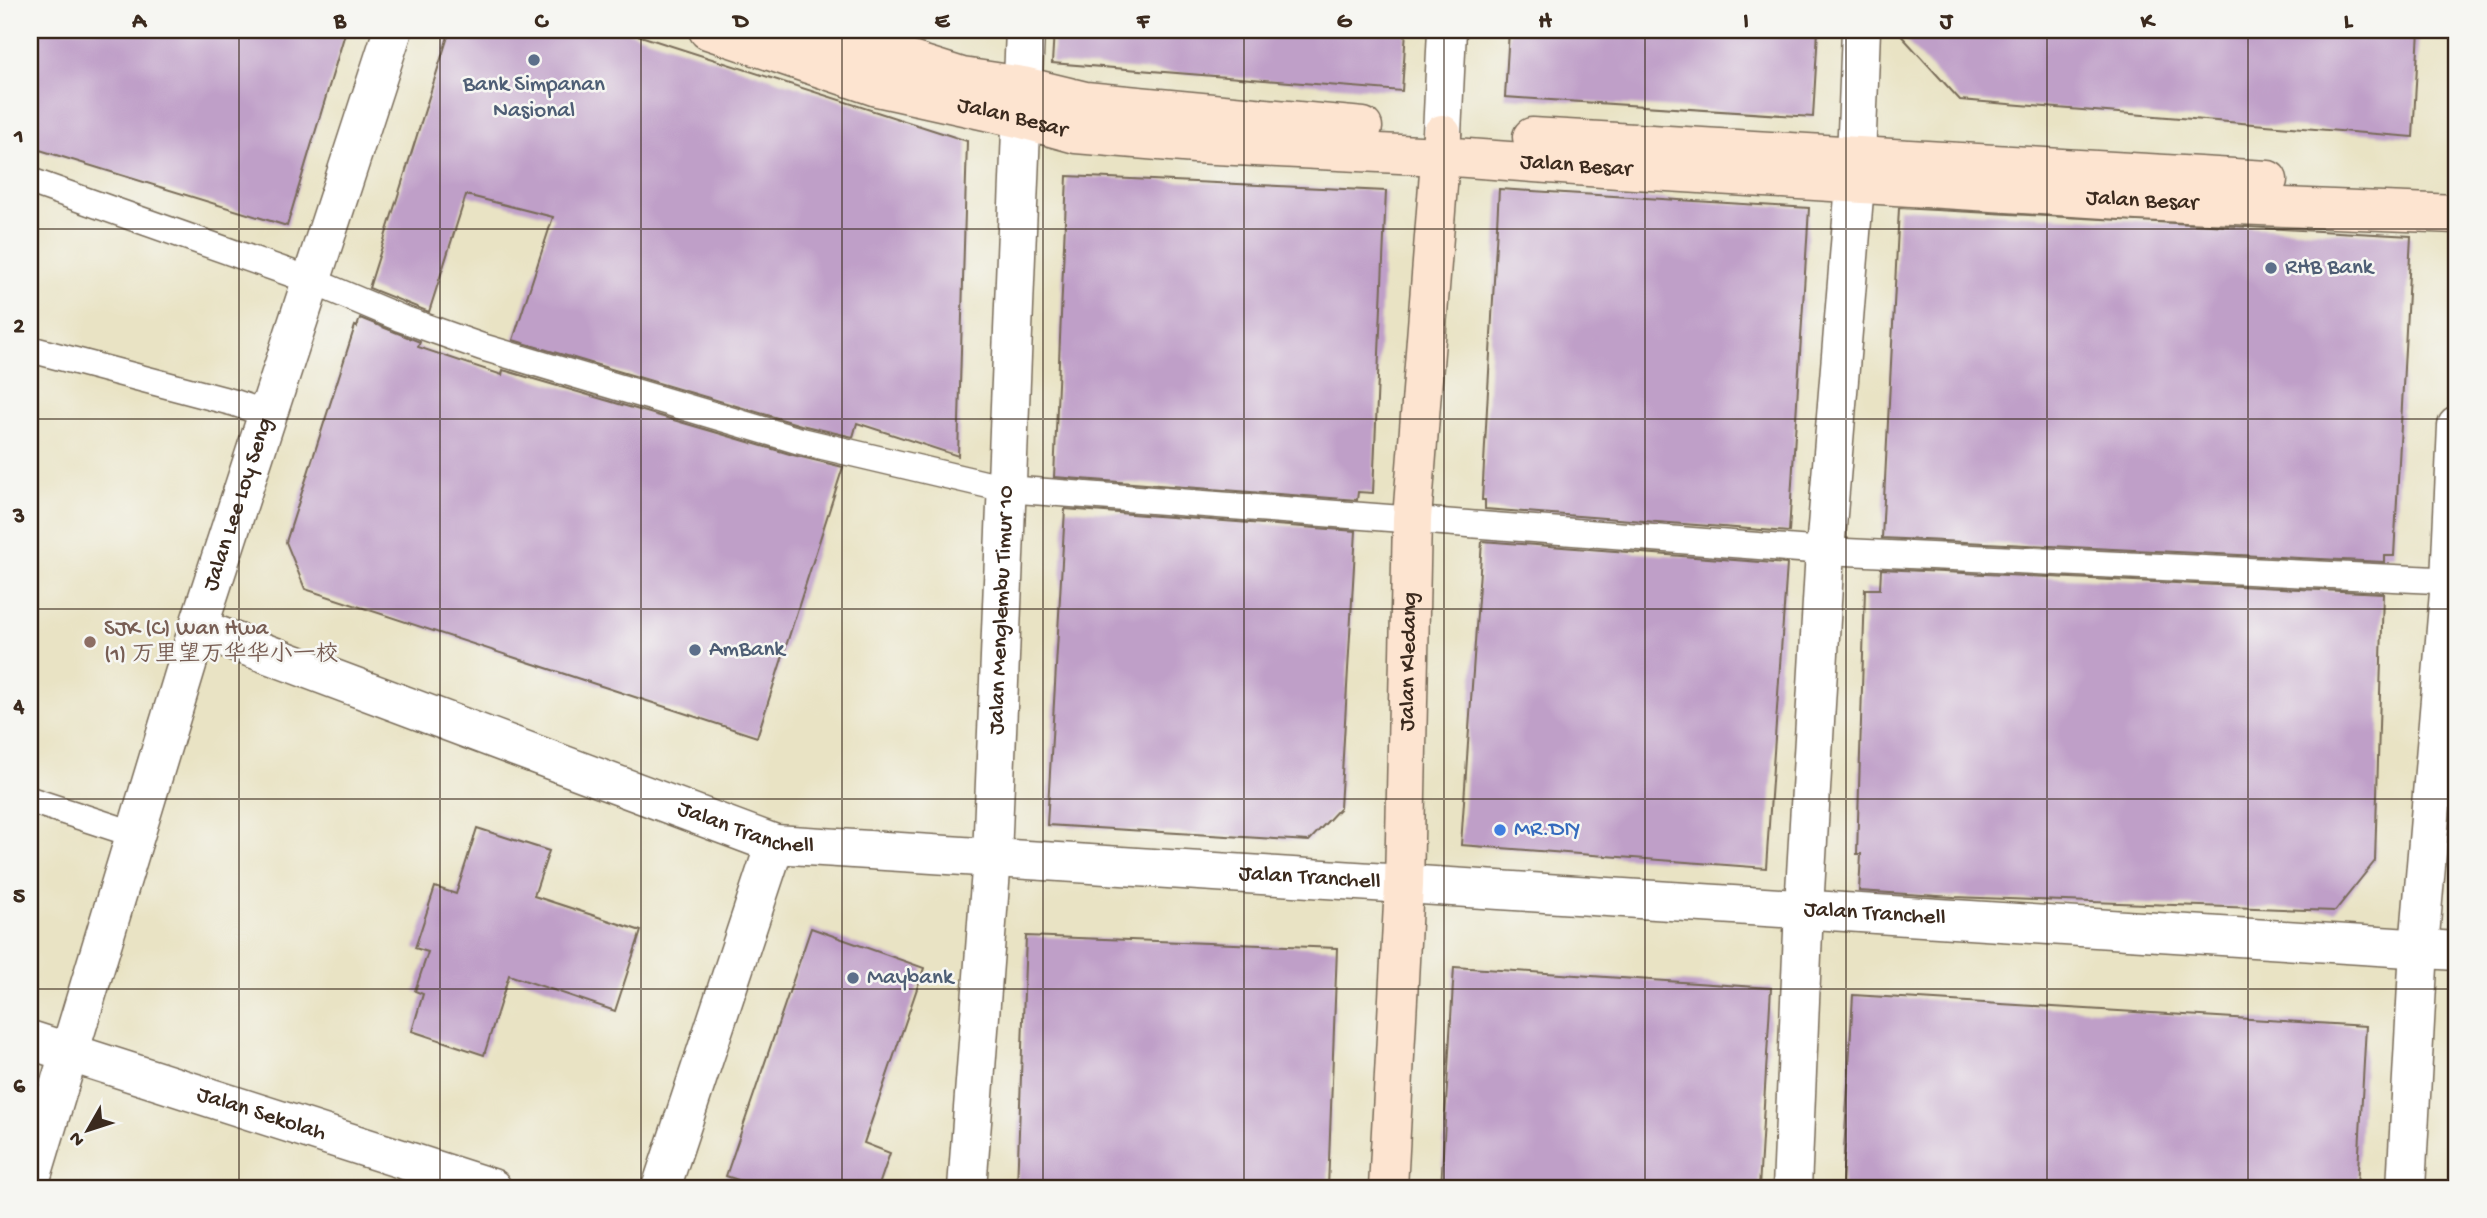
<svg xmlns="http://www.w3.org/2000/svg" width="2487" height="1218" font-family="'Gochi Hand','LXGW WenKai TC',sans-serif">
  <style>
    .building { fill: #bf9fc8 }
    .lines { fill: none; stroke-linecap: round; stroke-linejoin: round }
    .service-casing { stroke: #786b58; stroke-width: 29 }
    .minor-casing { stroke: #786b58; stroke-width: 41 }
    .secondary-casing { stroke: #786b58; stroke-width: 41 }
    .service { stroke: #fff; stroke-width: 26 }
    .minor { stroke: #fff; stroke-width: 38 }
    .secondary { stroke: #fde4d0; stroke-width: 38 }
    .grid { fill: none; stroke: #3b2a1e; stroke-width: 2; stroke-opacity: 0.55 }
    .service-dot { fill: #5c6f8a; stroke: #f6f6f2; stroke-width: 2.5 }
    .education-dot { fill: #8d6e63; stroke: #f6f6f2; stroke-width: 2.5 }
    .shop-dot { fill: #3f7fe0; stroke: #f6f6f2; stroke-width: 2.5 }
    .labels { text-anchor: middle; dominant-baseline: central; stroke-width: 5; stroke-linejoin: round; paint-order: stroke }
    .service-label { font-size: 23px; fill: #4e5e75; stroke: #f6f6f2; text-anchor: start }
    .street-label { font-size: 23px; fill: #3b2a1e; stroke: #f6f6f2 }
    .education-label { font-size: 23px; fill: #785e54; stroke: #f6f6f2; text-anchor: start }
    .shop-label { font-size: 23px; fill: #366cbe; stroke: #f6f6f2; text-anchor: start }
    .neatline { fill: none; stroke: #3b2a1e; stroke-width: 2.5 }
    .grid-label { font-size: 23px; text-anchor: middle; font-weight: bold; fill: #3b2a1e }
  </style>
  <rect width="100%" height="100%" fill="#f6f6f2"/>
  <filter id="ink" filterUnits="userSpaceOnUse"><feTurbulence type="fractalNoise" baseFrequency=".0143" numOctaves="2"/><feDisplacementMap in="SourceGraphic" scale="14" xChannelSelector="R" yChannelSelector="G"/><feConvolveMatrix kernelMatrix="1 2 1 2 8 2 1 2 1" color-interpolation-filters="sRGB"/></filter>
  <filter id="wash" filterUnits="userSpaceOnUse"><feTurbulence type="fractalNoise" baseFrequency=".00686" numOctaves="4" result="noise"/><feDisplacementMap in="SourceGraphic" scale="28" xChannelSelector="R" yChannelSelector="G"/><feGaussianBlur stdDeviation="1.57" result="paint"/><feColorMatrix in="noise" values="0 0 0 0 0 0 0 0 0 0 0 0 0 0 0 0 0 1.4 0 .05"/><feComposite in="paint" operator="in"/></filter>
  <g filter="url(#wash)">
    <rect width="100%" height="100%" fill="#e9e3c4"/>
    <g id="blocks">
      <!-- building -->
      <g class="building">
        <path d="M 30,30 L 346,30 L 287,226 L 30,147 Z"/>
        <path d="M 450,30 L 622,30 L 967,141 L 958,456 L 857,423 L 853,437 L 801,425 L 513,340 L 553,217 L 466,195 L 429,312 L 369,288 Z"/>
        <path d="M 1054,30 L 1406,30 L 1402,91 L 1052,63 Z"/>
        <path d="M 1509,30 L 1818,30 L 1813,117 L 1505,97 Z"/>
        <path d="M 1896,30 L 2419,30 L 2413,137 L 1960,100 Z"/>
        <path d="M 1067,176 L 1386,191 L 1373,493 L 1358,492 L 1357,500 L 1054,477 Z"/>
        <path d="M 1499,189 L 1809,208 L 1789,532 L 1485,509 L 1485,500 L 1482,500 Z"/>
        <path d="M 1899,208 L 2411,236 L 2394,556 L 2384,556 L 2384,562 L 1882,538 Z"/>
        <path d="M 360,318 L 420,342 L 418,347 L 502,375 L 503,370 L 793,455 L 843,467 L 757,737 L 305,589 L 286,542 L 355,326 L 357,327 Z"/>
        <path d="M 1065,509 L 1356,531 L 1340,808 L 1309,841 L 1047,825 Z"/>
        <path d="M 1482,541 L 1787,564 L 1766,868 L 1461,845 Z"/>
        <path d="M 1881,569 L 2383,593 L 2375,861 L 2335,911 L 1954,897 L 1859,891 L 1861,854 L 1857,854 L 1865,589 L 1880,589 Z"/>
        <path d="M 477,828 L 549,851 L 534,896 L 641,931 L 615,1011 L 509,975 L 484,1055 L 412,1031 L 423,994 L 415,991 L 428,952 L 415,948 L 435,887 L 456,894 Z"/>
        <path d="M 811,928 L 924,968 L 864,1143 L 890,1153 L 878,1188 L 763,1188 L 726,1176 Z"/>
        <path d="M 1026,936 L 1337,948 L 1328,1188 L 1017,1188 Z"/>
        <path d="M 1454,967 L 1771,988 L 1759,1188 L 1441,1188 Z"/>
        <path d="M 1853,995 L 2366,1026 L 2357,1188 L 1842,1188 Z"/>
      </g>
    </g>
  </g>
  <g filter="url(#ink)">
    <use href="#blocks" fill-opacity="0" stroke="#786b58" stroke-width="2"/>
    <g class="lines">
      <!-- service casing -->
      <g class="service-casing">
        <g id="service">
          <path d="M 30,181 L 310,280 L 400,318 L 482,347 L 797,440 L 1006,489 L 1825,551 L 2457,581"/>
          <path d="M 30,349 L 235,403 L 267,414"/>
          <path d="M 30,800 L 137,835"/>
        </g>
      </g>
      <!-- minor casing -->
      <g class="minor-casing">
        <g id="minor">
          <path d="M 1442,134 L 1447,30"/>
          <path id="s1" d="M 198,628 L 775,844 L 2457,951"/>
          <path id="s2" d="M 30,1040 L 492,1188"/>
          <path id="s3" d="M 30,1182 L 198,628 L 393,30"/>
          <path d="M 661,1188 L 775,844"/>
          <path id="s4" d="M 967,1188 L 992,857 L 1025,30"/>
          <path d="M 1792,1188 L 1804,908 L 1825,551 L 1855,184 L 1861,30"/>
          <path d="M 2406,1188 L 2419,948 L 2450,581 L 2457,426"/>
        </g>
      </g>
      <!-- secondary casing -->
      <g class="secondary-casing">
        <g id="secondary">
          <path id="s5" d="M 708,30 L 877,87 L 1022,119 L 1076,134 L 1195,144 L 1440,156 L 1603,168 L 2137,201 L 2457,214"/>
          <path d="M 813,30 L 962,77 L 1023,86 L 1085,101 L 1363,127"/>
          <path d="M 1532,137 L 2268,180"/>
          <path id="s6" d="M 1388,1188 L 1404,885 L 1412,519 L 1442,134"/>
        </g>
      </g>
      <!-- service -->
      <use href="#service" class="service"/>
      <!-- minor -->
      <use href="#minor" class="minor"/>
      <!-- secondary -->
      <use href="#secondary" class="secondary"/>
    </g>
  </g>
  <!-- grid -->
  <path class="grid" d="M 239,30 L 239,1188M 440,30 L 440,1188M 641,30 L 641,1188M 842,30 L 842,1188M 1043,30 L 1043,1188M 1244,30 L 1244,1188M 1444,30 L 1444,1188M 1645,30 L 1645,1188M 1846,30 L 1846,1188M 2047,30 L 2047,1188M 2248,30 L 2248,1188M 30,229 L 2457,229M 30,419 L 2457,419M 30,609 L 2457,609M 30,799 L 2457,799M 30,989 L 2457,989"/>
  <!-- markers -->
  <g class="service-dot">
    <circle cx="534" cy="60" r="7"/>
    <circle cx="2271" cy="268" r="7"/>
    <circle cx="695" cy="650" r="7"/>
    <circle cx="853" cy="978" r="7"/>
  </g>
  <circle class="education-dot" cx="90" cy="642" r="7"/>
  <circle class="shop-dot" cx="1500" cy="830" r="7"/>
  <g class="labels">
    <!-- service labels -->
    <g class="service-label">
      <text x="534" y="85" text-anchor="middle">Bank Simpanan<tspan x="534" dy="26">Nasional</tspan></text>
      <text x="2285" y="268">RHB Bank</text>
      <text x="709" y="650">AmBank</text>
      <text x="867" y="978">Maybank</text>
    </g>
    <!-- street labels -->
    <g class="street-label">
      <text stroke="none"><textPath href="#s5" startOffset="317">Jalan Besar</textPath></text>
      <text stroke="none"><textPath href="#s5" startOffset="884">Jalan Besar</textPath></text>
      <text stroke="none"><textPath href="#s5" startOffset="1451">Jalan Besar</textPath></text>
      <text stroke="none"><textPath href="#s3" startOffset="709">Jalan Lee Loy Seng</textPath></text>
      <text stroke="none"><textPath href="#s4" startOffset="579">Jalan Menglembu Timur 10</textPath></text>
      <text stroke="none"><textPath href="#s6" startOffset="527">Jalan Kledang</textPath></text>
      <text stroke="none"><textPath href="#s1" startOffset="584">Jalan Tranchell</textPath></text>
      <text stroke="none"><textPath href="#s1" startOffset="1152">Jalan Tranchell</textPath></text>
      <text stroke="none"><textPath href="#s1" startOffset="1718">Jalan Tranchell</textPath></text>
      <text stroke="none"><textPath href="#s2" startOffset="243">Jalan Sekolah</textPath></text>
    </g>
    <!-- education labels -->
    <g class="education-label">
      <text x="104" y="629">SJK (C) Wan Hwa<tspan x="104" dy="26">(1) 万里望万华华小一校</tspan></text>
    </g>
    <!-- shop labels -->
    <g class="shop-label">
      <text x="1514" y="830">MR.DIY</text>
    </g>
  </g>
  <!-- margin -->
  <rect width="2487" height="1218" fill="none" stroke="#f6f6f2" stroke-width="77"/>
  <!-- north arrow -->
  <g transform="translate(88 1130) rotate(231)" stroke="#f6f6f2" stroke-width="5" paint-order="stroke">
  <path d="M0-5L12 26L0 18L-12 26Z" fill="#3b2a1e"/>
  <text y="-10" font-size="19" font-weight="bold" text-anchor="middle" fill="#3b2a1e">N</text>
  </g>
  <rect x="38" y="38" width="2410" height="1142" class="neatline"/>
  <g class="grid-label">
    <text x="139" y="27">A</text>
    <text x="340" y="27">B</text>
    <text x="541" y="27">C</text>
    <text x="741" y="27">D</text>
    <text x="942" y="27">E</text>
    <text x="1143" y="27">F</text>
    <text x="1344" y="27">G</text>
    <text x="1545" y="27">H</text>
    <text x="1746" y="27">I</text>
    <text x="1946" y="27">J</text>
    <text x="2147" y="27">K</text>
    <text x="2348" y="27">L</text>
    <text x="19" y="142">1</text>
    <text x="19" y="332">2</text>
    <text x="19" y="522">3</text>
    <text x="19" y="712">4</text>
    <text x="19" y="902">5</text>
    <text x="19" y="1092">6</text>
  </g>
</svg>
